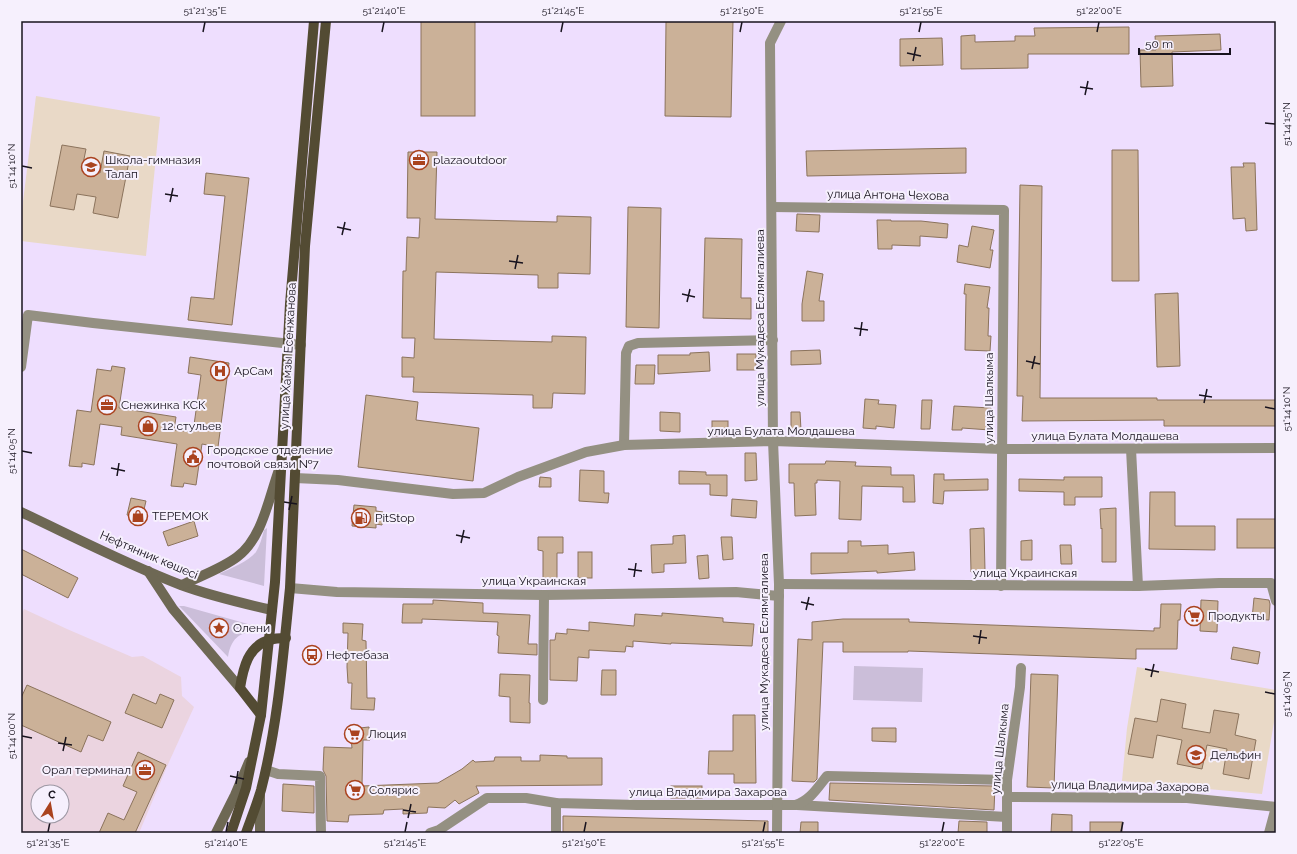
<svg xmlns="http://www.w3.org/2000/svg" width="1297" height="854" font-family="Raleway,sans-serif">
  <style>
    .industrial { fill: #ebd4e0; fill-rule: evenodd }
    .education { fill: #e9d9c7 }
    .green { fill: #cbbed9 }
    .building { fill: #cbb198; stroke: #8b735c }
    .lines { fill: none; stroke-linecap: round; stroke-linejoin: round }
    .street { stroke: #949082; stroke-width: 10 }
    .secondary { stroke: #6e6854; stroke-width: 10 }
    .primary { stroke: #534b33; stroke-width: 10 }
    .ticks { fill: none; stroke: #18131e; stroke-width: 1.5 }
    .labels { text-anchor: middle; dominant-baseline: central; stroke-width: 4; stroke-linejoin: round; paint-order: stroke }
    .poi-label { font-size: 12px; fill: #18131e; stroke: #f6f0fd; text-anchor: start }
    .street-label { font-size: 12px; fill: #18131e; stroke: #f6f0fd }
    .neatline { fill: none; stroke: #18131e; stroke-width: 1.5 }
    .ticks-label { font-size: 10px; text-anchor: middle; fill: #18131e }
  </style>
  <rect width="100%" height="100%" fill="#eedefe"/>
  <!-- industrial -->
  <path class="industrial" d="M 24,609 L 67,629 L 132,657 L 143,656 L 181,677 L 182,696 L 194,707 L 169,762 L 139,833 L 21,833 L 21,615 ZM 38,792 L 62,792 L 62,816 L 38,816 Z"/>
  <!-- education -->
  <g class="education">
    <path d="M 36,96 L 160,117 L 146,256 L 21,241 L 21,218 Z"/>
    <path d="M 1137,667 L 1276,690 L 1276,710 L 1262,794 L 1122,781 L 1127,728 Z"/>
  </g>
  <!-- green -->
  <g class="green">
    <path d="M 267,528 L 264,586 L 219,574 C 231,568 248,562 256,552 C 260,545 262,538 264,530 Z"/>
    <path d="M 179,606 L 184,606 L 255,626 L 256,631 C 238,633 231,639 228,657 Z"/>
    <path d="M 854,666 L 923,668 L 922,702 L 853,700 Z"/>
  </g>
  <!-- building -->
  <g class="building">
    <rect x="421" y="21" width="54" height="95"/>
    <path d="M 666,21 L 733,21 L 731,117 L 665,116 Z"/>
    <path d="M 1129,27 L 1129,54 L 1028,54 L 1028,68 L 961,69 L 961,36 L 975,35 L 975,42 L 1015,41 L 1015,36 L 1035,36 L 1034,28 Z"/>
    <path d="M 1220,34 L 1221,50 L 1172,52 L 1173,86 L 1141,87 L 1140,50 L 1156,50 L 1155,36 Z"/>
    <path d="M 942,38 L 943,65 L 900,66 L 900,39 Z"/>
    <path d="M 62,145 L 86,149 L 82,169 L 100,173 L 104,151 L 130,156 L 118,218 L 93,213 L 96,197 L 77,194 L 74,210 L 50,206 Z"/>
    <path d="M 966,148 L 966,173 L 807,176 L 806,151 Z"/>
    <path d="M 1112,150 L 1138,150 L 1139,281 L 1112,281 Z"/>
    <path d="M 408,152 L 437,152 L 435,219 L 557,222 L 557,216 L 591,217 L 590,274 L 558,273 L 558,288 L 538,288 L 538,275 L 436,272 L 434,339 L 552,342 L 552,336 L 586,337 L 585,394 L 553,393 L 552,408 L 533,408 L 533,395 L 413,392 L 414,377 L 402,377 L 402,357 L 414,358 L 415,338 L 402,338 L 403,271 L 406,271 L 407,237 L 419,238 L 420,218 L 407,218 Z"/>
    <path d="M 1243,163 L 1255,163 L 1257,230 L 1246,231 L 1245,218 L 1233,219 L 1231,167 L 1244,167 Z"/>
    <path d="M 206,173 L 249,178 L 232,325 L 188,320 L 191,297 L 214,299 L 225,196 L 204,194 Z"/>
    <path d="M 1020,185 L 1042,186 L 1040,398 L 1157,398 L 1157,400 L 1276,400 L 1276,426 L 1164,426 L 1164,420 L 1022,421 L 1023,396 L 1017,396 Z"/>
    <path d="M 628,207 L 661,208 L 659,328 L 626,327 Z"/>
    <path d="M 797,214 L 820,215 L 819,232 L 796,231 Z"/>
    <path d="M 877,220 L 891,220 L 891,221 L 921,221 L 948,224 L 947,238 L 920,236 L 920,246 L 892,245 L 892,249 L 878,249 Z"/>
    <path d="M 972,226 L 994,230 L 990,250 L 993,250 L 990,268 L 957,262 L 959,245 L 968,247 Z"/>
    <path d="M 705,238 L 742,239 L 741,298 L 751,298 L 751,319 L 703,318 Z"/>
    <path d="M 807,271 L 823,274 L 819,301 L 824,301 L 824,321 L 802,321 L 802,304 Z"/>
    <path d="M 965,284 L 990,287 L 987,308 L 989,308 L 988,336 L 991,336 L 990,351 L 965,350 L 966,294 L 964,294 Z"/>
    <path d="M 1178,293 L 1180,366 L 1157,367 L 1155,294 Z"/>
    <path d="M 820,350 L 821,364 L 791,365 L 791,351 Z"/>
    <path d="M 709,352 L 710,371 L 658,374 L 658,355 L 690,355 L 690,353 Z"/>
    <rect x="737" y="354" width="19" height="16"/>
    <path d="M 190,357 L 229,363 L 218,447 L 202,444 L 196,485 L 184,483 L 183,487 L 171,486 L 177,444 L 121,435 L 122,427 L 100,424 L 94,465 L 82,463 L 82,467 L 69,466 L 77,410 L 91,412 L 97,369 L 111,371 L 112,366 L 125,368 L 119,408 L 176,417 L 174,430 L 193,432 L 201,375 L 188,373 Z"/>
    <path d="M 636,365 L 655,365 L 654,384 L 635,384 Z"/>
    <path d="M 366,395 L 418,402 L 416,420 L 479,428 L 473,481 L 358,467 Z"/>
    <path d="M 865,399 L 879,400 L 878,404 L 896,405 L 894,428 L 876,426 L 876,429 L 863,428 Z"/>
    <path d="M 922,400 L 932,400 L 930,429 L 921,429 Z"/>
    <path d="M 954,406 L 991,408 L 990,430 L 962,428 L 962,430 L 952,430 Z"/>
    <path d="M 660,412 L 680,413 L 680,432 L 660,431 Z"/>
    <path d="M 791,412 L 800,412 L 801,430 L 791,430 Z"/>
    <rect x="712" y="421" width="16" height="15"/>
    <path d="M 745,453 L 756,453 L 757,480 L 745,481 Z"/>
    <path d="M 826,461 L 856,462 L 855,466 L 891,467 L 891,475 L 914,475 L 915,502 L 903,502 L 903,487 L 862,486 L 861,520 L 839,519 L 840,481 L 817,480 L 817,483 L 815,483 L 816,515 L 795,516 L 794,483 L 789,483 L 789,464 L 825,464 Z"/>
    <path d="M 580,470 L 604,471 L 604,493 L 609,493 L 608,503 L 579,501 Z"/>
    <path d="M 679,471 L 706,472 L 706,475 L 727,475 L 727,496 L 710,495 L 710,484 L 679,484 Z"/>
    <path d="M 934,474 L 944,474 L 944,480 L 988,479 L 988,490 L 944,491 L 943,504 L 933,503 Z"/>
    <path d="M 540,477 L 551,478 L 551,487 L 539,487 Z"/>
    <path d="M 1064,477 L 1102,477 L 1102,497 L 1075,497 L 1075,505 L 1064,505 L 1064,492 L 1019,491 L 1019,479 L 1064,480 Z"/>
    <path d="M 1150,492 L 1175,492 L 1175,526 L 1215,526 L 1215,550 L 1149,549 Z"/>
    <path d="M 131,498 L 146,501 L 142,518 L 127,515 Z"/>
    <path d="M 732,499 L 757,501 L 756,518 L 731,516 Z"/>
    <path d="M 354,505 L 376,507 L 376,511 L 383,512 L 382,525 L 376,524 L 376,528 L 352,526 Z"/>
    <path d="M 1116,508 L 1116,562 L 1102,562 L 1102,528 L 1101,529 L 1100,509 Z"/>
    <rect x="1237" y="519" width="39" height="29"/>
    <path d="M 194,521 L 198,536 L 168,546 L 163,532 Z"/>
    <path d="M 984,528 L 985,571 L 971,572 L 970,529 Z"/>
    <path d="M 685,535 L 686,563 L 664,564 L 664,572 L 652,573 L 651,545 L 673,544 L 673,536 Z"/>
    <path d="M 538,537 L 563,537 L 563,553 L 557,553 L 557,581 L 543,581 L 543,551 L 538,550 Z"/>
    <path d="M 721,537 L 732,537 L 733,559 L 723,560 Z"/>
    <path d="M 1032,540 L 1032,560 L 1021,560 L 1021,541 Z"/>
    <path d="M 848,541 L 861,541 L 861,546 L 888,545 L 888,554 L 914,552 L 915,570 L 877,573 L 877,571 L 811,574 L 811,553 L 848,553 Z"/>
    <path d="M 1060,545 L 1071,545 L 1072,564 L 1061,564 Z"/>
    <path d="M 21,549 L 78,578 L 68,598 L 21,574 Z"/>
    <rect x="578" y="552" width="14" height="26"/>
    <path d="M 708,555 L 709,578 L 699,579 L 697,556 Z"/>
    <path d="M 1254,598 L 1269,600 L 1270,604 L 1269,620 L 1252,619 Z"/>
    <path d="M 433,600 L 483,603 L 483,613 L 530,615 L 528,644 L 537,644 L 537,655 L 498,653 L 499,636 L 497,635 L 498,622 L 422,619 L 422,623 L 402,623 L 403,604 L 433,604 Z"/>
    <path d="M 1201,600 L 1218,601 L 1217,632 L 1200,631 Z"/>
    <path d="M 1161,604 L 1181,604 L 1180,620 L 1178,620 L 1177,649 L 1136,649 L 1136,659 L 908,651 L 908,652 L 843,652 L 843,642 L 823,642 L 817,779 L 814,782 L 792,781 L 798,639 L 812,640 L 812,622 L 843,619 L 909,619 L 909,622 L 1154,631 L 1154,628 L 1160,628 Z"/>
    <path d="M 662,613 L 723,618 L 723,622 L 754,624 L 752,646 L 671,643 L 671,644 L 633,641 L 633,647 L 626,646 L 625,652 L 589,650 L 589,658 L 578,657 L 577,681 L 550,680 L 550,640 L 555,640 L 556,633 L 567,634 L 567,629 L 589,631 L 589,622 L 634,626 L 635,614 L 662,616 Z"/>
    <path d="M 343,623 L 363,624 L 362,640 L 366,641 L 367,698 L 375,698 L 374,710 L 351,709 L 352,683 L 348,683 L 347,667 L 348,633 L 343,633 Z"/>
    <path d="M 1233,647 L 1260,652 L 1258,664 L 1231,659 Z"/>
    <path d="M 602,670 L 616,670 L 616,695 L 601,695 Z"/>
    <path d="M 500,674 L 530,675 L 529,703 L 530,703 L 530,723 L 510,722 L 510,697 L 499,696 Z"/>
    <path d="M 1031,674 L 1058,675 L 1054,788 L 1027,787 Z"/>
    <path d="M 27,685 L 111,722 L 103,741 L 88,735 L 81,752 L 21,725 L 21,698 Z"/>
    <path d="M 133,694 L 156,704 L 160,694 L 174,700 L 162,728 L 125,713 Z"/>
    <path d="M 1161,699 L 1186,704 L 1182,728 L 1210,733 L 1214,710 L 1239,714 L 1235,735 L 1256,740 L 1249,779 L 1223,774 L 1227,749 L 1207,745 L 1202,769 L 1177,764 L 1182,740 L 1157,735 L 1153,758 L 1128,754 L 1135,718 L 1157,722 Z"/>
    <path d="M 733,715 L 755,715 L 756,783 L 734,783 L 734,774 L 708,774 L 709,751 L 733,751 Z"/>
    <path d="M 369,727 L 370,740 L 363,740 L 362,786 L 438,783 L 462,769 L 473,760 L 475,762 L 494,761 L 495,757 L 521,757 L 521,761 L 540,761 L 540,755 L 567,756 L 567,758 L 602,758 L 602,785 L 476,786 L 479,793 L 459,804 L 455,800 L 445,808 L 428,807 L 427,813 L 403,814 L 403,809 L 384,810 L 383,814 L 349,815 L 348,822 L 327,821 L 326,776 L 323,770 L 324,747 L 352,748 L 350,729 Z"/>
    <path d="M 872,728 L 896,728 L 896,742 L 872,741 Z"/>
    <path d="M 138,752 L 166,765 L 135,833 L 99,833 L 108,813 L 124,820 L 137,792 L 123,786 Z"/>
    <path d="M 830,783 L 995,786 L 994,810 L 829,800 Z"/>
    <path d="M 283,784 L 314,786 L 314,813 L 282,811 Z"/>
    <rect x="671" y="786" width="31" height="12"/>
    <path d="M 1052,814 L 1072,815 L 1072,833 L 1051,833 Z"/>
    <path d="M 563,816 L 768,821 L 768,833 L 563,833 Z"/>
    <path d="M 959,821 L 987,822 L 987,833 L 958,833 Z"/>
    <path d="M 801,822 L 818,822 L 818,833 L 800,833 Z"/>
    <rect x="1090" y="822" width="32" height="11"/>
  </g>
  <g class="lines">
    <!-- street -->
    <g class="street">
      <path d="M 772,207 L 1004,210 L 1001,586"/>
      <path d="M 21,367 L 28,315 L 93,323 L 301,345"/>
      <path d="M 624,445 L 626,353 L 629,346 L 638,343 L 773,340"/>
      <path d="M 1131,449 L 1138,586"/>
      <path d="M 295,478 L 338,480 L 453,494 L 484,493 L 518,477 L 586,452 L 624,445 L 773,441 L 1002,449 L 1276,448"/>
      <path d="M 779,584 L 1138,586 L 1219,583 L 1271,583 L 1276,601"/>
      <path d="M 290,588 L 337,592 L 544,595 L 736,592 L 779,596"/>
      <path d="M 543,700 L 544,595"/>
      <path d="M 266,770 L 278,774 L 320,776 L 321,833"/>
      <path d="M 1007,797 L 1187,798 L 1276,807"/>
      <path d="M 797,805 L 1007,817"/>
      <path d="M 430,833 L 439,830 L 487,798 L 526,798 L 556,803 L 637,805 L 795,805 C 810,801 818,787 827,776 L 1007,780"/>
      <path d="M 556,833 L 556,803"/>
      <path d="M 777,833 L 779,584 L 773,441 L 770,43 L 781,21"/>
      <path d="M 1007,833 L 1007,780 L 1020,687 L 1021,668"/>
      <path d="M 1269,833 L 1276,807"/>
    </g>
    <!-- secondary -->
    <g class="secondary">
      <path d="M 21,512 C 74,537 126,564 181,585 C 211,596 241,603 272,610"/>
      <path d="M 148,571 L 173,609 L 240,688"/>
      <path d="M 182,585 C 200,576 221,569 237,557 C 263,538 269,496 280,467"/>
      <path d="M 216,833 L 235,795 L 249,762"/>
      <path d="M 260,833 L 260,795"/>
    </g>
    <!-- primary -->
    <g class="primary">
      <path d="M 261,715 L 240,688 C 243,669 248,645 270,640 C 275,638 281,638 286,638"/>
      <path d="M 231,833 L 246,788 L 261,715 L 275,582 L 290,304 L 314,21"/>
      <path d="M 246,833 C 251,819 257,804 261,790 C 278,724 283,656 290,588 L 305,246 L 326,21"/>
    </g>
  </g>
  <!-- ticks -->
  <path class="ticks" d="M 203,32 L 205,22M 382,32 L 384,22M 561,32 L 563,22M 740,32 L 742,22M 919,32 L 921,22M 1097,32 L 1099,22M 907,53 L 921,56M 913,61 L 916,47M 1080,87 L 1093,89M 1085,95 L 1088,81M 1265,123 L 1275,124M 22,166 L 32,168M 165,194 L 178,196M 170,202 L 173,188M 337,227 L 351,230M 342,235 L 345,222M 509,261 L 523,263M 515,269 L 518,255M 682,294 L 695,297M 687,302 L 690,289M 854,328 L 868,330M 860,336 L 862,322M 1026,361 L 1040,364M 1032,369 L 1035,356M 1199,395 L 1212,397M 1204,403 L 1207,389M 1265,407 L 1275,409M 22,451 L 32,453M 111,468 L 125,471M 117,476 L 119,463M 284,502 L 297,504M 289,510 L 292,496M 456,535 L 470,538M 461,543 L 464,530M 628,569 L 642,571M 634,577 L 636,563M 801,602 L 814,605M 806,610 L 809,597M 973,636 L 987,638M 979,644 L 981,630M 1145,669 L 1159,672M 1151,677 L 1154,664M 1265,692 L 1275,694M 22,736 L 32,738M 58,743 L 72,745M 63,751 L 66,737M 230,776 L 244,779M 236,784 L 238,771M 403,810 L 416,812M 408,818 L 411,804M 48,832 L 50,822M 226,832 L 228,822M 405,832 L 407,822M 584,832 L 586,822M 763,832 L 765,822M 942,832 L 944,822M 1121,832 L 1123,822"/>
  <!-- icons -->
  <defs>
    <g id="office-ring" transform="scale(1)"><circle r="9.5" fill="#f6f0fd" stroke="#aa431f" stroke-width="1.5"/><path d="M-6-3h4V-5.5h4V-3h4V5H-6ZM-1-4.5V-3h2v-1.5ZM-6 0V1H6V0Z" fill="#aa431f"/></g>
    <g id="school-ring" transform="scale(1)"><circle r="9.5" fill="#f6f0fd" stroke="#aa431f" stroke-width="1.5"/><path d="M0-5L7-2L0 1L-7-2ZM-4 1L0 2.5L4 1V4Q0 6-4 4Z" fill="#aa431f"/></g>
    <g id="hospital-ring" transform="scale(1)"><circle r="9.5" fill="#f6f0fd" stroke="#aa431f" stroke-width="1.5"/><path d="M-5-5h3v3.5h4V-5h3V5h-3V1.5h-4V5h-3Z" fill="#aa431f"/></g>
    <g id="shop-ring" transform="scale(1)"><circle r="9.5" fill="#f6f0fd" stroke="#aa431f" stroke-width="1.5"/><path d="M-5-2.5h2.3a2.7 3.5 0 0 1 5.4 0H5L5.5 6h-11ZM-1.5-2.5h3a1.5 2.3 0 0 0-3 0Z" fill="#aa431f"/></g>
    <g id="civic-ring" transform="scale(1)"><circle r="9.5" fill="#f6f0fd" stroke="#aa431f" stroke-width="1.5"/><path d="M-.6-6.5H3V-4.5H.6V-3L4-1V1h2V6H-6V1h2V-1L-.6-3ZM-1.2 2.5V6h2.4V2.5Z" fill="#aa431f"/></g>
    <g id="fuel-ring" transform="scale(1)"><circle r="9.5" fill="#f6f0fd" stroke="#aa431f" stroke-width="1.5"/><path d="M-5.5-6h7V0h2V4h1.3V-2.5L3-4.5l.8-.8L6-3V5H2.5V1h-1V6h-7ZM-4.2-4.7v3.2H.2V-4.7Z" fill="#aa431f"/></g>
    <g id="supermarket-ring" transform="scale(1)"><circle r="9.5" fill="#f6f0fd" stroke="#aa431f" stroke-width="1.5"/><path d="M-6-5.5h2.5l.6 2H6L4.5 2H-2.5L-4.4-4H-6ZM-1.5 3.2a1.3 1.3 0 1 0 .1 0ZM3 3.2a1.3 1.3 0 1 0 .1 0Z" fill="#aa431f"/></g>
    <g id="sight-ring" transform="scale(1)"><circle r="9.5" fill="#f6f0fd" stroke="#aa431f" stroke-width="1.5"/><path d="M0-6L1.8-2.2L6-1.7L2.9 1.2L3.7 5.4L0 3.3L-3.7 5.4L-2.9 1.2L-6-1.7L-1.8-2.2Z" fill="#aa431f"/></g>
    <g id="bus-ring" transform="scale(1)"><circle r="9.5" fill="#f6f0fd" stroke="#aa431f" stroke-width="1.5"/><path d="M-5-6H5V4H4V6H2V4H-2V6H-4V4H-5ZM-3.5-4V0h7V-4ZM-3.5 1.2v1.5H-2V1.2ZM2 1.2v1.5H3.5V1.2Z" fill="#aa431f"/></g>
  </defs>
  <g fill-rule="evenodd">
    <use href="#office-ring" x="419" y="160"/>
    <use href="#school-ring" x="91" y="167"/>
    <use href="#hospital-ring" x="220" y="371"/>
    <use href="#office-ring" x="107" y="405"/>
    <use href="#shop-ring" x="148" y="426"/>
    <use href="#civic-ring" x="193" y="457"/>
    <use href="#shop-ring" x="138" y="516"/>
    <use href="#fuel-ring" x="361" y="518"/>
    <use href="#supermarket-ring" x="1194" y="616"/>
    <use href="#sight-ring" x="219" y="628"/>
    <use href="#bus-ring" x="312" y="655"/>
    <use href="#supermarket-ring" x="354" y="734"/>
    <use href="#school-ring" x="1196" y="755"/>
    <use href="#office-ring" x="145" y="770"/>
    <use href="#supermarket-ring" x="355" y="790"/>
  </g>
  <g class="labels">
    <!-- poi labels -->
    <g class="poi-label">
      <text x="105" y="160">Школа-гимназия<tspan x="105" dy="14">Талап</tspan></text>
      <text x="433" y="160">plazaoutdoor</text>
      <text x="234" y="371">АрСам</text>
      <text x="121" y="405">Снежинка КСК</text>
      <text x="162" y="426">12 стульев</text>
      <text x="207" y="450">Городское отделение<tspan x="207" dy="14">почтовой связи №7</tspan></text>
      <text x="152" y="516">ТЕРЕМОК</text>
      <text x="375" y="518">PitStop</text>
      <text x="1208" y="616">Продукты</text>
      <text x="233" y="628">Олени</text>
      <text x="326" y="655">Нефтебаза</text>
      <text x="368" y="734">Люция</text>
      <text x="1210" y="755">Дельфин</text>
      <text x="131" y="770" text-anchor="end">Орал терминал</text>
      <text x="369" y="790">Солярис</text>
    </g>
    <!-- street labels -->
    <g class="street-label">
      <text transform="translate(888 195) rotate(1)">улица Антона Чехова</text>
      <text transform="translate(760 318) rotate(-90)">улица Мукадеса Еслямгалиева</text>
      <text transform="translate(288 356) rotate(-87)">улица Хамзы Есенжанова</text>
      <text transform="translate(989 398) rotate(-90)">улица Шалкыма</text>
      <text x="781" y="431">улица Булата Молдашева</text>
      <text x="1105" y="436">улица Булата Молдашева</text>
      <text transform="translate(149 555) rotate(23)">Нефтянник көшесі</text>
      <text x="1025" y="573">улица Украинская</text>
      <text x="534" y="581">улица Украинская</text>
      <text transform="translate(764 642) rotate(-90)">улица Мукадеса Еслямгалиева</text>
      <text transform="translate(1000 749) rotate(-84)">улица Шалкыма</text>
      <text transform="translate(1130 786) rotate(1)">улица Владимира Захарова</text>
      <text x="708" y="792">улица Владимира Захарова</text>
    </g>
  </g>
  <!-- border -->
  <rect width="1297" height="854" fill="none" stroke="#f6f0fd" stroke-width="44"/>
  <!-- north arrow -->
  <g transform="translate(50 804) rotate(11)"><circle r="19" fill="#f6f0fd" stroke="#9d98a4"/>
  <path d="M0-3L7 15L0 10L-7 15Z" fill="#aa431f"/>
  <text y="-6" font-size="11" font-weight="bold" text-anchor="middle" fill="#18131e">С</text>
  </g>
  <!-- scale -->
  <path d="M1139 48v6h91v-6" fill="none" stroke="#18131e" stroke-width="2"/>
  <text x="1145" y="48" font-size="12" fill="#18131e" stroke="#f6f0fd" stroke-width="3" paint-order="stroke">50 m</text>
  <rect x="22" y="22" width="1253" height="810" class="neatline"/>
  <g class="ticks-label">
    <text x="205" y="14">51°21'35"E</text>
    <text x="384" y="14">51°21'40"E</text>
    <text x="563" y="14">51°21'45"E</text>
    <text x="742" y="14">51°21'50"E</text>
    <text x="921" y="14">51°21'55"E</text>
    <text x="1099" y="14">51°22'00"E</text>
    <text transform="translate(1286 124) rotate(-90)" y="4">51°14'15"N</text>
    <text transform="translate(11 166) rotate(-90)" y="4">51°14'10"N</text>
    <text transform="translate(1286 409) rotate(-90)" y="4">51°14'10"N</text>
    <text transform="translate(11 451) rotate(-90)" y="4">51°14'05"N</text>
    <text transform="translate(1286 694) rotate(-90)" y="4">51°14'05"N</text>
    <text transform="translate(11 736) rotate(-90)" y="4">51°14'00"N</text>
    <text x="48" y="846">51°21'35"E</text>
    <text x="226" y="846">51°21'40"E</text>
    <text x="405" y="846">51°21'45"E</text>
    <text x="584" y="846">51°21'50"E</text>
    <text x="763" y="846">51°21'55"E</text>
    <text x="942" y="846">51°22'00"E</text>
    <text x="1121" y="846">51°22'05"E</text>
  </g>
</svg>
